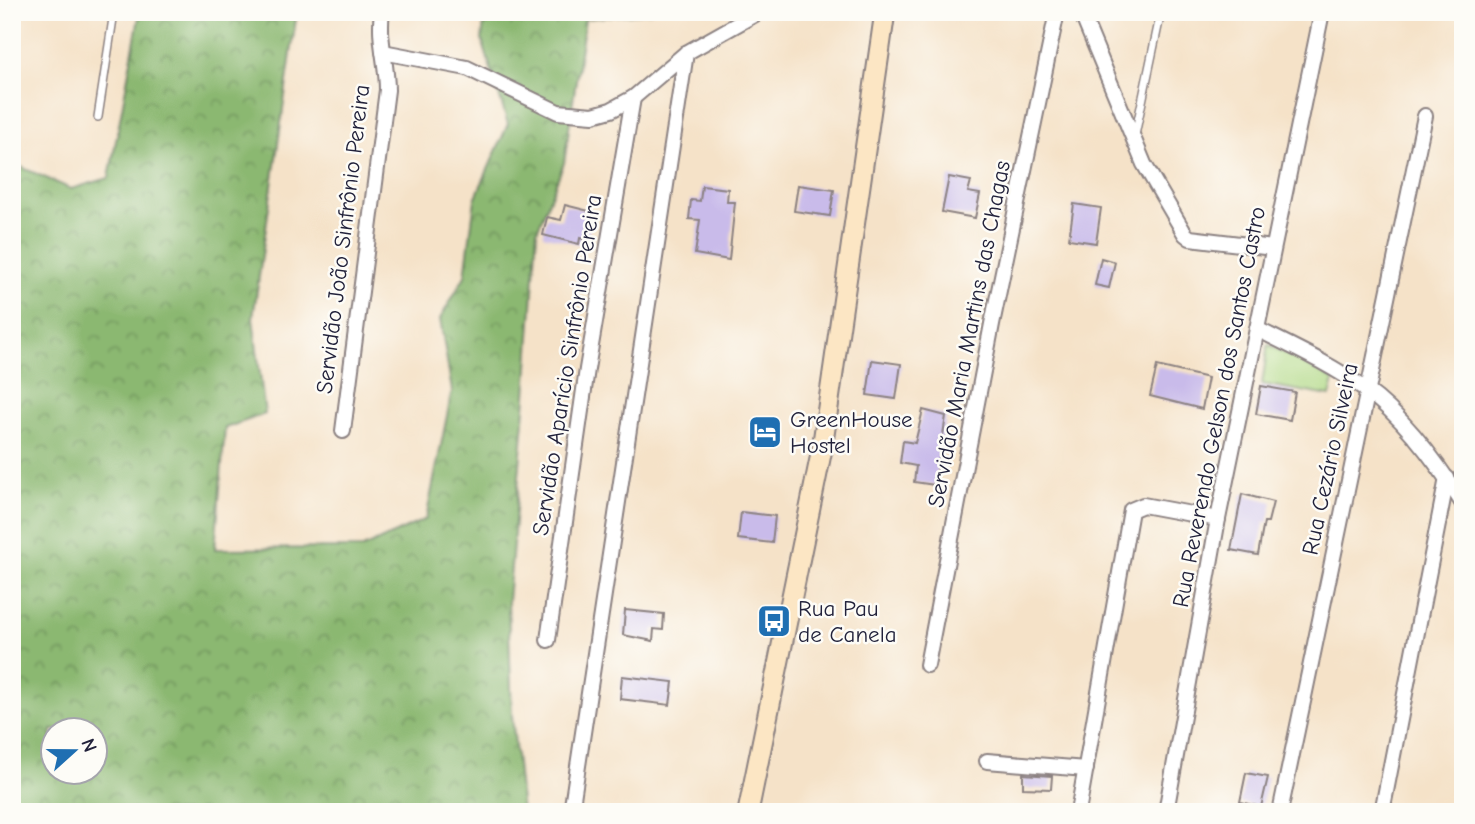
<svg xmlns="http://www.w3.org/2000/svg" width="1475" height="824" font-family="'Comic Neue',sans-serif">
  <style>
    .forest { fill: url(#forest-crowns); stroke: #566d56; stroke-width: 2; fill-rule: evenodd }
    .park { fill: #afd883; stroke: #687d5f; stroke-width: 2 }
    .building { fill: #c9bbea }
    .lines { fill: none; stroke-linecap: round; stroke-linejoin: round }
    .lane-casing { stroke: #8c8282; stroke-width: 10 }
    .street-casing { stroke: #8c8282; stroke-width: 18 }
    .secondary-casing { stroke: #8c8282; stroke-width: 23 }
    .lane { stroke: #fff; stroke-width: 7 }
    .street { stroke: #fff; stroke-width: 14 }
    .secondary { stroke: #fce6c4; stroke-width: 19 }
    .labels { text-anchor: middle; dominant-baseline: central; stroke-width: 5; stroke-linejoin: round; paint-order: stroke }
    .street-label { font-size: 23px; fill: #22223b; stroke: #fdfcf7 }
    .poi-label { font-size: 23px; fill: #22223b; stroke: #fdfcf7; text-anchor: start }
  </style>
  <defs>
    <pattern id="forest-crowns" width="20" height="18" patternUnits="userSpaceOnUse" patternTransform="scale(1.75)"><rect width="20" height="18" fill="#8bb871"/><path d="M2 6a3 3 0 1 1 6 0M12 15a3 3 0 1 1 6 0" fill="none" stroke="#71955e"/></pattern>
  </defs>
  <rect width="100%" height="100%" fill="#fdfcf7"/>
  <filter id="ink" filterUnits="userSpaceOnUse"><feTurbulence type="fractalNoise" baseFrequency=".0143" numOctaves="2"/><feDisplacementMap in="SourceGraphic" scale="14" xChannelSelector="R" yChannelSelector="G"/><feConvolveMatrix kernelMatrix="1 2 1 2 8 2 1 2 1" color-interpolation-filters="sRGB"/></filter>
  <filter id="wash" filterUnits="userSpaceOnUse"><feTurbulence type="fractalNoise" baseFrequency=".00686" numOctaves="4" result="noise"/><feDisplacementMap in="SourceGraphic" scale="28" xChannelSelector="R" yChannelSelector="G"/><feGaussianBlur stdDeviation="1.57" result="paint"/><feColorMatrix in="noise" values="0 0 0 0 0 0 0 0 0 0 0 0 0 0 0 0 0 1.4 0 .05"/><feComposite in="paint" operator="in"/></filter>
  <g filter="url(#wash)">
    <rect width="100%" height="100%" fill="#f5e2c8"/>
    <!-- forest -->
    <path class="forest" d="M 140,12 L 297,12 L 253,318 L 265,414 L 225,428 L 215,549 L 363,548 L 426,519 L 452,391 L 440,319 L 465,276 L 475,199 L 508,124 L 482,40 L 485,12 L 652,12 L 585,19 L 564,163 L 537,231 L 526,397 L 508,601 L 512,716 L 522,812 L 12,812 L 12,163 L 71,189 L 109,178 ZM 52,730 L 94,730 L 94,772 L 52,772 Z"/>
    <!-- park -->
    <path class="park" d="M 1268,344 L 1334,380 L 1330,396 L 1262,384 Z"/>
    <g id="blocks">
      <!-- building -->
      <g class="building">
        <path d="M 949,177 L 971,181 L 968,192 L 980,194 L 975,218 L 942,212 Z"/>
        <path d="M 798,185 L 834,190 L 830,216 L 794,211 Z"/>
        <path d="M 702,186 L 728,189 L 727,202 L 735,202 L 729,260 L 695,254 L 700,220 L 689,219 L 691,200 L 700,201 Z"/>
        <path d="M 1074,204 L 1101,208 L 1096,243 L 1069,239 Z"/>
        <path d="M 565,205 L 593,212 L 587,240 L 580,238 L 579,244 L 543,235 L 547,217 L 561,220 Z"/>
        <path d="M 1101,258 L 1115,262 L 1109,288 L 1095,285 Z"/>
        <path d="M 872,360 L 901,364 L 896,399 L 867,395 Z"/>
        <path d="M 1157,366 L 1208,378 L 1202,409 L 1150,396 Z"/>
        <path d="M 1261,386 L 1295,392 L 1290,420 L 1256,414 Z"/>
        <path d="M 923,410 L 946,416 L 935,485 L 914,482 L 916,466 L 900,463 L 903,441 L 915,443 Z"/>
        <path d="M 1242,494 L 1273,502 L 1268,522 L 1264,522 L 1258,555 L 1231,550 Z"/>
        <path d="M 741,512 L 775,516 L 772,543 L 738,539 Z"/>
        <path d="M 625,610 L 664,614 L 663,630 L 654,629 L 653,641 L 623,635 Z"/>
        <path d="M 622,676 L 673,682 L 670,705 L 620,699 Z"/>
        <path d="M 1246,773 L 1268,777 L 1261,807 L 1240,802 Z"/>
        <path d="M 1023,774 L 1052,776 L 1051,789 L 1023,788 Z"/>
      </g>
    </g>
  </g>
  <g filter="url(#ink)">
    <use href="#blocks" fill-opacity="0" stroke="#8c8282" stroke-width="2"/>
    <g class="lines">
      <!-- lane casing -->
      <g class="lane-casing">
        <g id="lane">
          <path d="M 98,117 L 114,12"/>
          <path d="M 1135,135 L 1161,12"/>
        </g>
      </g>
      <!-- street casing -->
      <g class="street-casing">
        <g id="street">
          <path d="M 1081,12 L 1144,164 L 1185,234 L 1190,238 L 1273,248"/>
          <path d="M 383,52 L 467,68 L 558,112 L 593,115 L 611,110 L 633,98 L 686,53 L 759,12"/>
          <path d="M 1257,329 C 1293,347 1332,365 1365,389 C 1405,418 1437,462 1463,504"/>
          <path d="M 343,431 L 387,90 C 387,62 378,40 382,12"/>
          <path d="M 548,640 L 587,369 L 633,98"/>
          <path d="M 927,665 L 992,324 L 1057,12"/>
          <path d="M 987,761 L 1086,769"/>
          <path d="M 571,812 L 686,53"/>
          <path d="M 1078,812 L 1131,510 L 1143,505 L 1218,519"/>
          <path d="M 1166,812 L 1218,519 L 1322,12"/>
          <path d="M 1280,812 L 1425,116"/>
          <path d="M 1382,812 L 1447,478"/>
        </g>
      </g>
      <!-- secondary casing -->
      <g class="secondary-casing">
        <path id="secondary" d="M 748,812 L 822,449 L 885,12"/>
      </g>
      <!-- lane -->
      <use href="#lane" class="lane"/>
      <!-- street -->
      <use href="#street" class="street"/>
      <!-- secondary -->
      <use href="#secondary" class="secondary"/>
    </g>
  </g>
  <!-- icons -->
  <defs>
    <g id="hotel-square" transform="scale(1.75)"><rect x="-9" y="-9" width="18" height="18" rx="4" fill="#1f6fb2" stroke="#fdfcf7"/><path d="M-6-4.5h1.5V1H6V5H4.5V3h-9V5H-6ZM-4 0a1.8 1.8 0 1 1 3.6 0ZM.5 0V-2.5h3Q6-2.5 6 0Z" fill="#fff"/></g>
    <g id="bus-square" transform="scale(1.75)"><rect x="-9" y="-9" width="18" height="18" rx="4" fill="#1f6fb2" stroke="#fdfcf7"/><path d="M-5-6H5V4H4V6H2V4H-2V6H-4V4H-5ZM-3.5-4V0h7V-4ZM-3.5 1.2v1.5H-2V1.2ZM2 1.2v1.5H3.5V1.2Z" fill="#fff"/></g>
  </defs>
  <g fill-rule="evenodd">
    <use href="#hotel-square" x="765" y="432"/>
    <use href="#bus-square" x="774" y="621"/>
  </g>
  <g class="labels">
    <!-- street labels -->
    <g class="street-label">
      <text transform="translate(343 239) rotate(-83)">Servidão João Sinfrônio Pereira</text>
      <text transform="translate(969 334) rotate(-79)">Servidão Maria Martins das Chagas</text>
      <text transform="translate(567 365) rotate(-81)">Servidão Aparício Sinfrônio Pereira</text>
      <text transform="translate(1219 407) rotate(-79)">Rua Reverendo Gelson dos Santos Castro</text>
      <text transform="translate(1330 459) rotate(-78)">Rua Cezário Silveira</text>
    </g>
    <!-- poi labels -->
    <g class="poi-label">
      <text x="790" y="419">GreenHouse<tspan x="790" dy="26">Hostel</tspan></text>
      <text x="798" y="608">Rua Pau<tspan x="798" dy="26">de Canela</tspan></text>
    </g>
  </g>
  <!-- margin -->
  <rect width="1475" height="824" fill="none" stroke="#fdfcf7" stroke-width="42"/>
  <!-- north arrow -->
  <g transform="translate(74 751) rotate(69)"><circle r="33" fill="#fdfcf7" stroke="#a5a5ac" stroke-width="2"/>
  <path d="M0-5L12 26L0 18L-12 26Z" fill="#1f6fb2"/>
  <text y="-10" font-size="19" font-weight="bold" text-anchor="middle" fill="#22223b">N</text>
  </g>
</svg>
